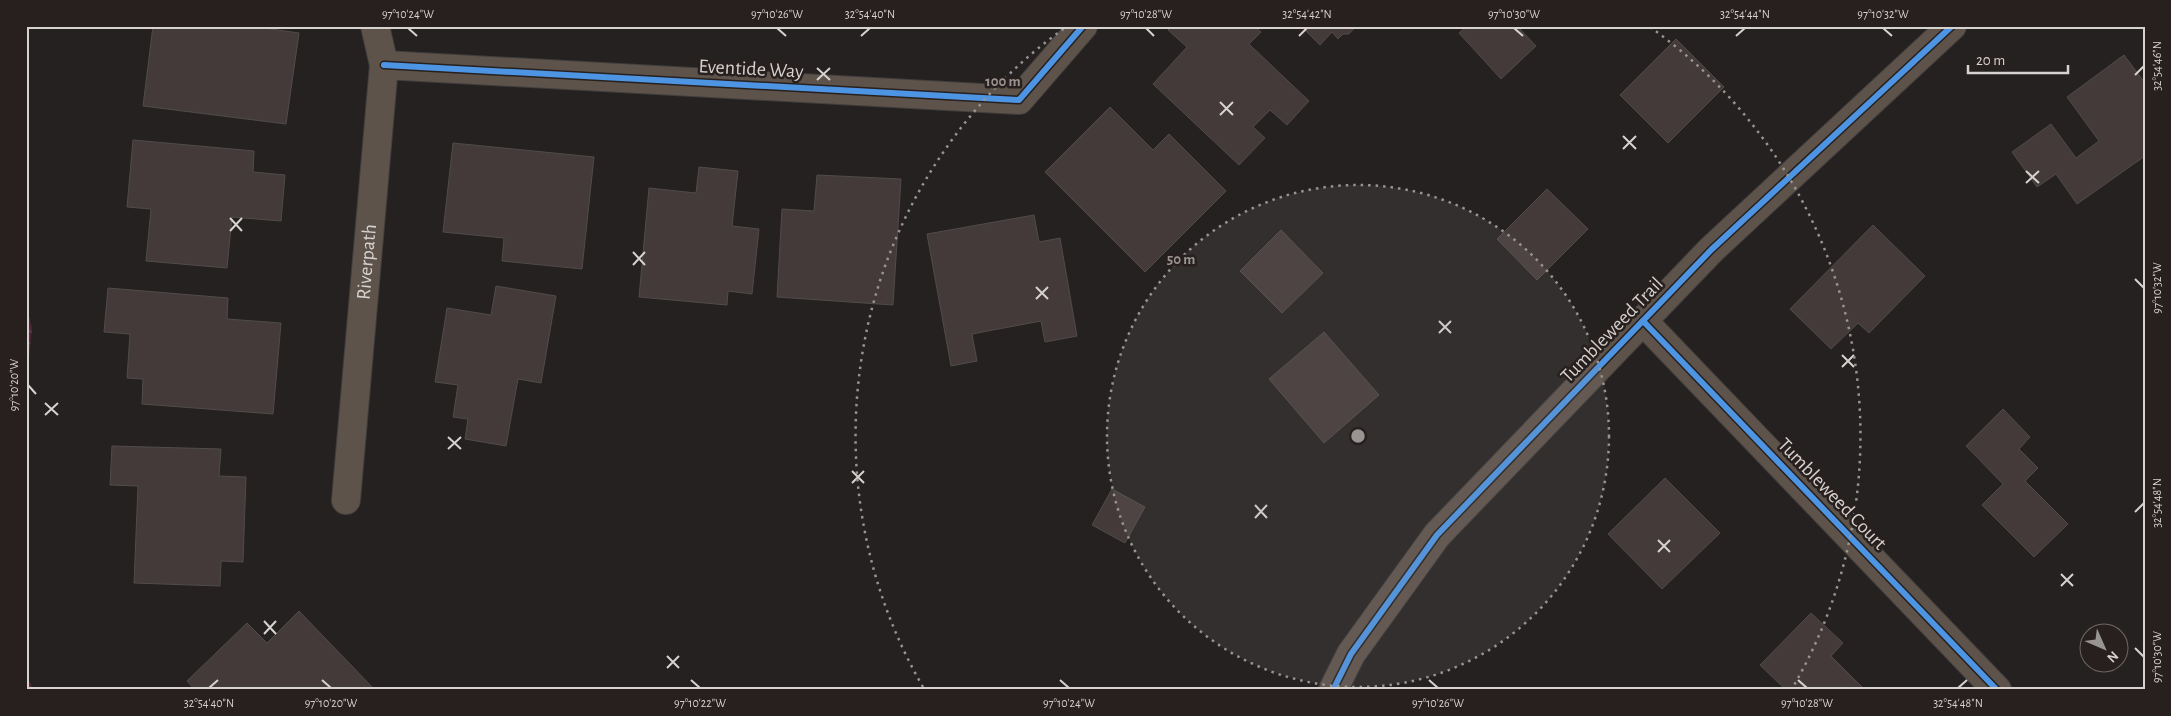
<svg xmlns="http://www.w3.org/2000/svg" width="2171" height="716" font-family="'Alegreya Sans',sans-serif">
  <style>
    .water { fill: url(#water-waves) }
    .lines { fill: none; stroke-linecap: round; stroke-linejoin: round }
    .stream { stroke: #52263a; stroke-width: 10 }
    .building { fill: #453a3a; stroke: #4f4c4b }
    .street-casing { stroke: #403e3d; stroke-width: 30 }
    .street { stroke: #5e534a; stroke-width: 28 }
    .cycleway-casing { stroke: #27201e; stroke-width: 9 }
    .cycleway { stroke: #4d94e3; stroke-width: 6 }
    .ticks { fill: none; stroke: #d6d2d0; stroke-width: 2 }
    .ring { fill: none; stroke: #989492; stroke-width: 2.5; stroke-dasharray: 2.5 5 }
    .labels { text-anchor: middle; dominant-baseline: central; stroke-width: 5; stroke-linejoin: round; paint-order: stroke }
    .street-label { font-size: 20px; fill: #d6d2d0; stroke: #27201e }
    .centre { fill: #989492; stroke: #27201e; stroke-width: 2.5 }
    .ring-label { font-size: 15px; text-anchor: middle; font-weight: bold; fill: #989492; stroke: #27201e; stroke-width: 5; stroke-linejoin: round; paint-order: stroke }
    .neatline { fill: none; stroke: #d6d2d0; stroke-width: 2 }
    .ticks-label { font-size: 12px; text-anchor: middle; fill: #d6d2d0 }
  </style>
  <defs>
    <pattern id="water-waves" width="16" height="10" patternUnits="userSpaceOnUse" patternTransform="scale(1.25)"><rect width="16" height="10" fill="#52263a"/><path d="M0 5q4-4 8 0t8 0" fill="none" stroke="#6a4555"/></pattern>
  </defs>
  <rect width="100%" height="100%" fill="#252120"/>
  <!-- water -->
  <path class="water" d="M 26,306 L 32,328 L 26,385 Z"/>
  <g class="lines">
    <!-- stream -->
    <path class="stream" d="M 26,685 L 28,690"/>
  </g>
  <!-- building -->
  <g class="building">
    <path d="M 153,26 L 250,26 L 299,33 L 286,124 L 143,106 Z"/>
    <path d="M 1171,26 L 1254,26 L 1261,32 L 1249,44 L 1309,101 L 1287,125 L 1270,110 L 1253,127 L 1265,138 L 1239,165 L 1153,84 L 1187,47 L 1168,30 Z"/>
    <path d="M 1301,26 L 1356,26 L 1349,34 L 1343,34 L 1338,39 L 1332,32 L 1320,45 Z"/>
    <path d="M 1467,26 L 1517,26 L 1536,46 L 1501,79 L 1459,33 Z"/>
    <path d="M 1676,39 L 1724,87 L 1668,143 L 1620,95 Z"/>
    <path d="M 2124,55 L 2145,83 L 2145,156 L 2077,204 L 2056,174 L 2037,187 L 2012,152 L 2051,124 L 2076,158 L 2099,141 L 2067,97 Z"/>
    <path d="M 1110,107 L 1153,150 L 1169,134 L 1226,191 L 1145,272 L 1045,172 Z"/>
    <path d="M 133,140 L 254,151 L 253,172 L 285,175 L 281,221 L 232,217 L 227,268 L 146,261 L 151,209 L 127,207 Z"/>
    <path d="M 453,143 L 594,157 L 582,269 L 502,261 L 504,238 L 443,232 Z"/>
    <path d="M 699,167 L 738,171 L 732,226 L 759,229 L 752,294 L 728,291 L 727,305 L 639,297 L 649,188 L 696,193 Z"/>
    <path d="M 817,175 L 901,179 L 893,305 L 777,297 L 782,209 L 814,211 Z"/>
    <path d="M 1547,189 L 1588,229 L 1537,280 L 1497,239 Z"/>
    <path d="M 1034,215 L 1039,242 L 1060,238 L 1077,336 L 1045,342 L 1041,321 L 972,334 L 977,361 L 951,366 L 927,234 Z"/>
    <path d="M 1873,225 L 1925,276 L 1869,333 L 1858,323 L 1831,349 L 1790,309 Z"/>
    <path d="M 1281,230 L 1323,273 L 1282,313 L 1240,271 Z"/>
    <path d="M 496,286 L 556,296 L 541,383 L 518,379 L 506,446 L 465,439 L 468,419 L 453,417 L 458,385 L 435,382 L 447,308 L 491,315 Z"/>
    <path d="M 108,288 L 228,298 L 227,319 L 281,323 L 273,414 L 142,404 L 143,379 L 127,378 L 130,334 L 104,332 Z"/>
    <path d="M 1324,332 L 1379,395 L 1324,443 L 1269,379 Z"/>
    <path d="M 2003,409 L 2030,437 L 2019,449 L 2038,468 L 2025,481 L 2068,524 L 2034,557 L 1982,505 L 2003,484 L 1966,446 Z"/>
    <path d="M 112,446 L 221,449 L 219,476 L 246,477 L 243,562 L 221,561 L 220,586 L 134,583 L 138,486 L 110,485 Z"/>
    <path d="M 1665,478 L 1720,533 L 1662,589 L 1608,534 Z"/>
    <path d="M 1112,489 L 1145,507 L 1125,543 L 1092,525 Z"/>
    <path d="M 299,611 L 375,690 L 195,690 L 187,681 L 247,623 L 267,643 Z"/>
    <path d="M 1811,613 L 1843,643 L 1831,656 L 1865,690 L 1786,690 L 1760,665 Z"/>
  </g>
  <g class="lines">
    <!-- street casing -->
    <g class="street-casing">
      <g id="street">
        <path d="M 384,65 L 1019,100 L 1083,26"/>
        <path d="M 1643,321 L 1997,690"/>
        <path id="s1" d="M 346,500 L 384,65 L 375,26"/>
        <path d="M 1333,690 L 1351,654 L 1437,535 L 1711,250 L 1952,26"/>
      </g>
    </g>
    <!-- street -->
    <use href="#street" class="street"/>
    <!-- cycleway casing -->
    <g class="cycleway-casing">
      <g id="cycleway">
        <path d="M 384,65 L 1019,100 L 1083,26"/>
        <path d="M 1643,321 L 1997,690"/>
        <path d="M 1333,690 L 1351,654 L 1437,535 L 1711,250 L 1952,26"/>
      </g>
    </g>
    <!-- cycleway -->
    <use href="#cycleway" class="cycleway"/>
  </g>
  <!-- ticks -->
  <path class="ticks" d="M 408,28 L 417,36M 777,28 L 786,36M 1146,28 L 1154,36M 1514,28 L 1523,36M 1883,28 L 1892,36M 861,36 L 870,28M 1299,36 L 1307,28M 1736,36 L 1745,28M 817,68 L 830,80M 2135,75 L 2144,66M 817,80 L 830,68M 1220,102 L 1233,115M 1220,115 L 1233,102M 1623,136 L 1636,149M 1623,149 L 1636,136M 2026,171 L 2039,183M 2026,183 L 2039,171M 230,218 L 242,231M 230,231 L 242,218M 633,252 L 645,265M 633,265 L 645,252M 2135,279 L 2144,288M 1036,287 L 1048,299M 1036,299 L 1048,287M 1439,321 L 1451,333M 1439,333 L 1451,321M 1842,355 L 1854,367M 1842,367 L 1854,355M 28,385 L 36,394M 45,403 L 58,415M 45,415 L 58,403M 448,437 L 461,449M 448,449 L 461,437M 852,471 L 864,483M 852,483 L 864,471M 1255,505 L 1267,518M 2135,512 L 2144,503M 1255,518 L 1267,505M 1658,540 L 1670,552M 1658,552 L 1670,540M 2061,574 L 2073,586M 2061,586 L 2073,574M 264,621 L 276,634M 264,634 L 276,621M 2135,648 L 2144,657M 667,656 L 679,668M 667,668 L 679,656M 322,680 L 331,688M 691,680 L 700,688M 1060,680 L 1069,688M 1429,680 L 1438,688M 1798,680 L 1807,688M 209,688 L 218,680M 1958,688 L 1967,680"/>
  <!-- distance rings -->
  <circle cx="1358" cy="436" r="251" fill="#989492" fill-opacity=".12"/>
  <g class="ring">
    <circle cx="1358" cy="436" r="251"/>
    <path d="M923 687A502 502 0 0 1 1066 27M1650 27A502 502 0 0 1 1793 687"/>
  </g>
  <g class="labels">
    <!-- street labels -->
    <g class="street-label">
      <text transform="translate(751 69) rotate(3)">Eventide Way</text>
      <text stroke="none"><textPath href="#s1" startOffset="239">Riverpath</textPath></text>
      <text transform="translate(1612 330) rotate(-46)">Tumbleweed Trail</text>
      <text transform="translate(1832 494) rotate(46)">Tumbleweed Court</text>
    </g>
  </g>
  <circle cx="1358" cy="436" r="8" class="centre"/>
  <g class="ring-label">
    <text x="1003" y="86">100 m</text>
    <text x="1181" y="264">50 m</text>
  </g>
  <!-- border -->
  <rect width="2171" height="716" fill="none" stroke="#27201e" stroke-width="55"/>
  <!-- north arrow -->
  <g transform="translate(2104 648) rotate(135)"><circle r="24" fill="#27201e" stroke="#6d6765"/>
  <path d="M0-4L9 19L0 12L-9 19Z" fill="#989492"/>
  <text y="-8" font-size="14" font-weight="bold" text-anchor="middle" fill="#d6d2d0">N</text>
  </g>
  <!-- scale -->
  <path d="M1968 65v8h100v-8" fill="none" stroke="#d6d2d0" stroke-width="2.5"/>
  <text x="1976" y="65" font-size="15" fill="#d6d2d0" stroke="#27201e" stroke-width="4" paint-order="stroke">20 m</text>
  <rect x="28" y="28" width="2116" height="660" class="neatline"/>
  <g class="ticks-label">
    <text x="408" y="18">97°10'24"W</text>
    <text x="777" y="18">97°10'26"W</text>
    <text x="870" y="18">32°54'40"N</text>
    <text x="1146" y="18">97°10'28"W</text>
    <text x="1307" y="18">32°54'42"N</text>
    <text x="1514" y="18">97°10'30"W</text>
    <text x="1745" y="18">32°54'44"N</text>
    <text x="1883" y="18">97°10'32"W</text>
    <text transform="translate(2157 66) rotate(-90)" y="4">32°54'46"N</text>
    <text transform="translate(2157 288) rotate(-90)" y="4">97°10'32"W</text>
    <text transform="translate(14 385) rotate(-90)" y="4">97°10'20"W</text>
    <text transform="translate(2157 503) rotate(-90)" y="4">32°54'48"N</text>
    <text transform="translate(2157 657) rotate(-90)" y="4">97°10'30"W</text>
    <text x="209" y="707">32°54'40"N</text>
    <text x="331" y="707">97°10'20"W</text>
    <text x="700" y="707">97°10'22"W</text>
    <text x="1069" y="707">97°10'24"W</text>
    <text x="1438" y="707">97°10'26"W</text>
    <text x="1807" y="707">97°10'28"W</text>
    <text x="1958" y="707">32°54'48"N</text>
  </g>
</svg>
